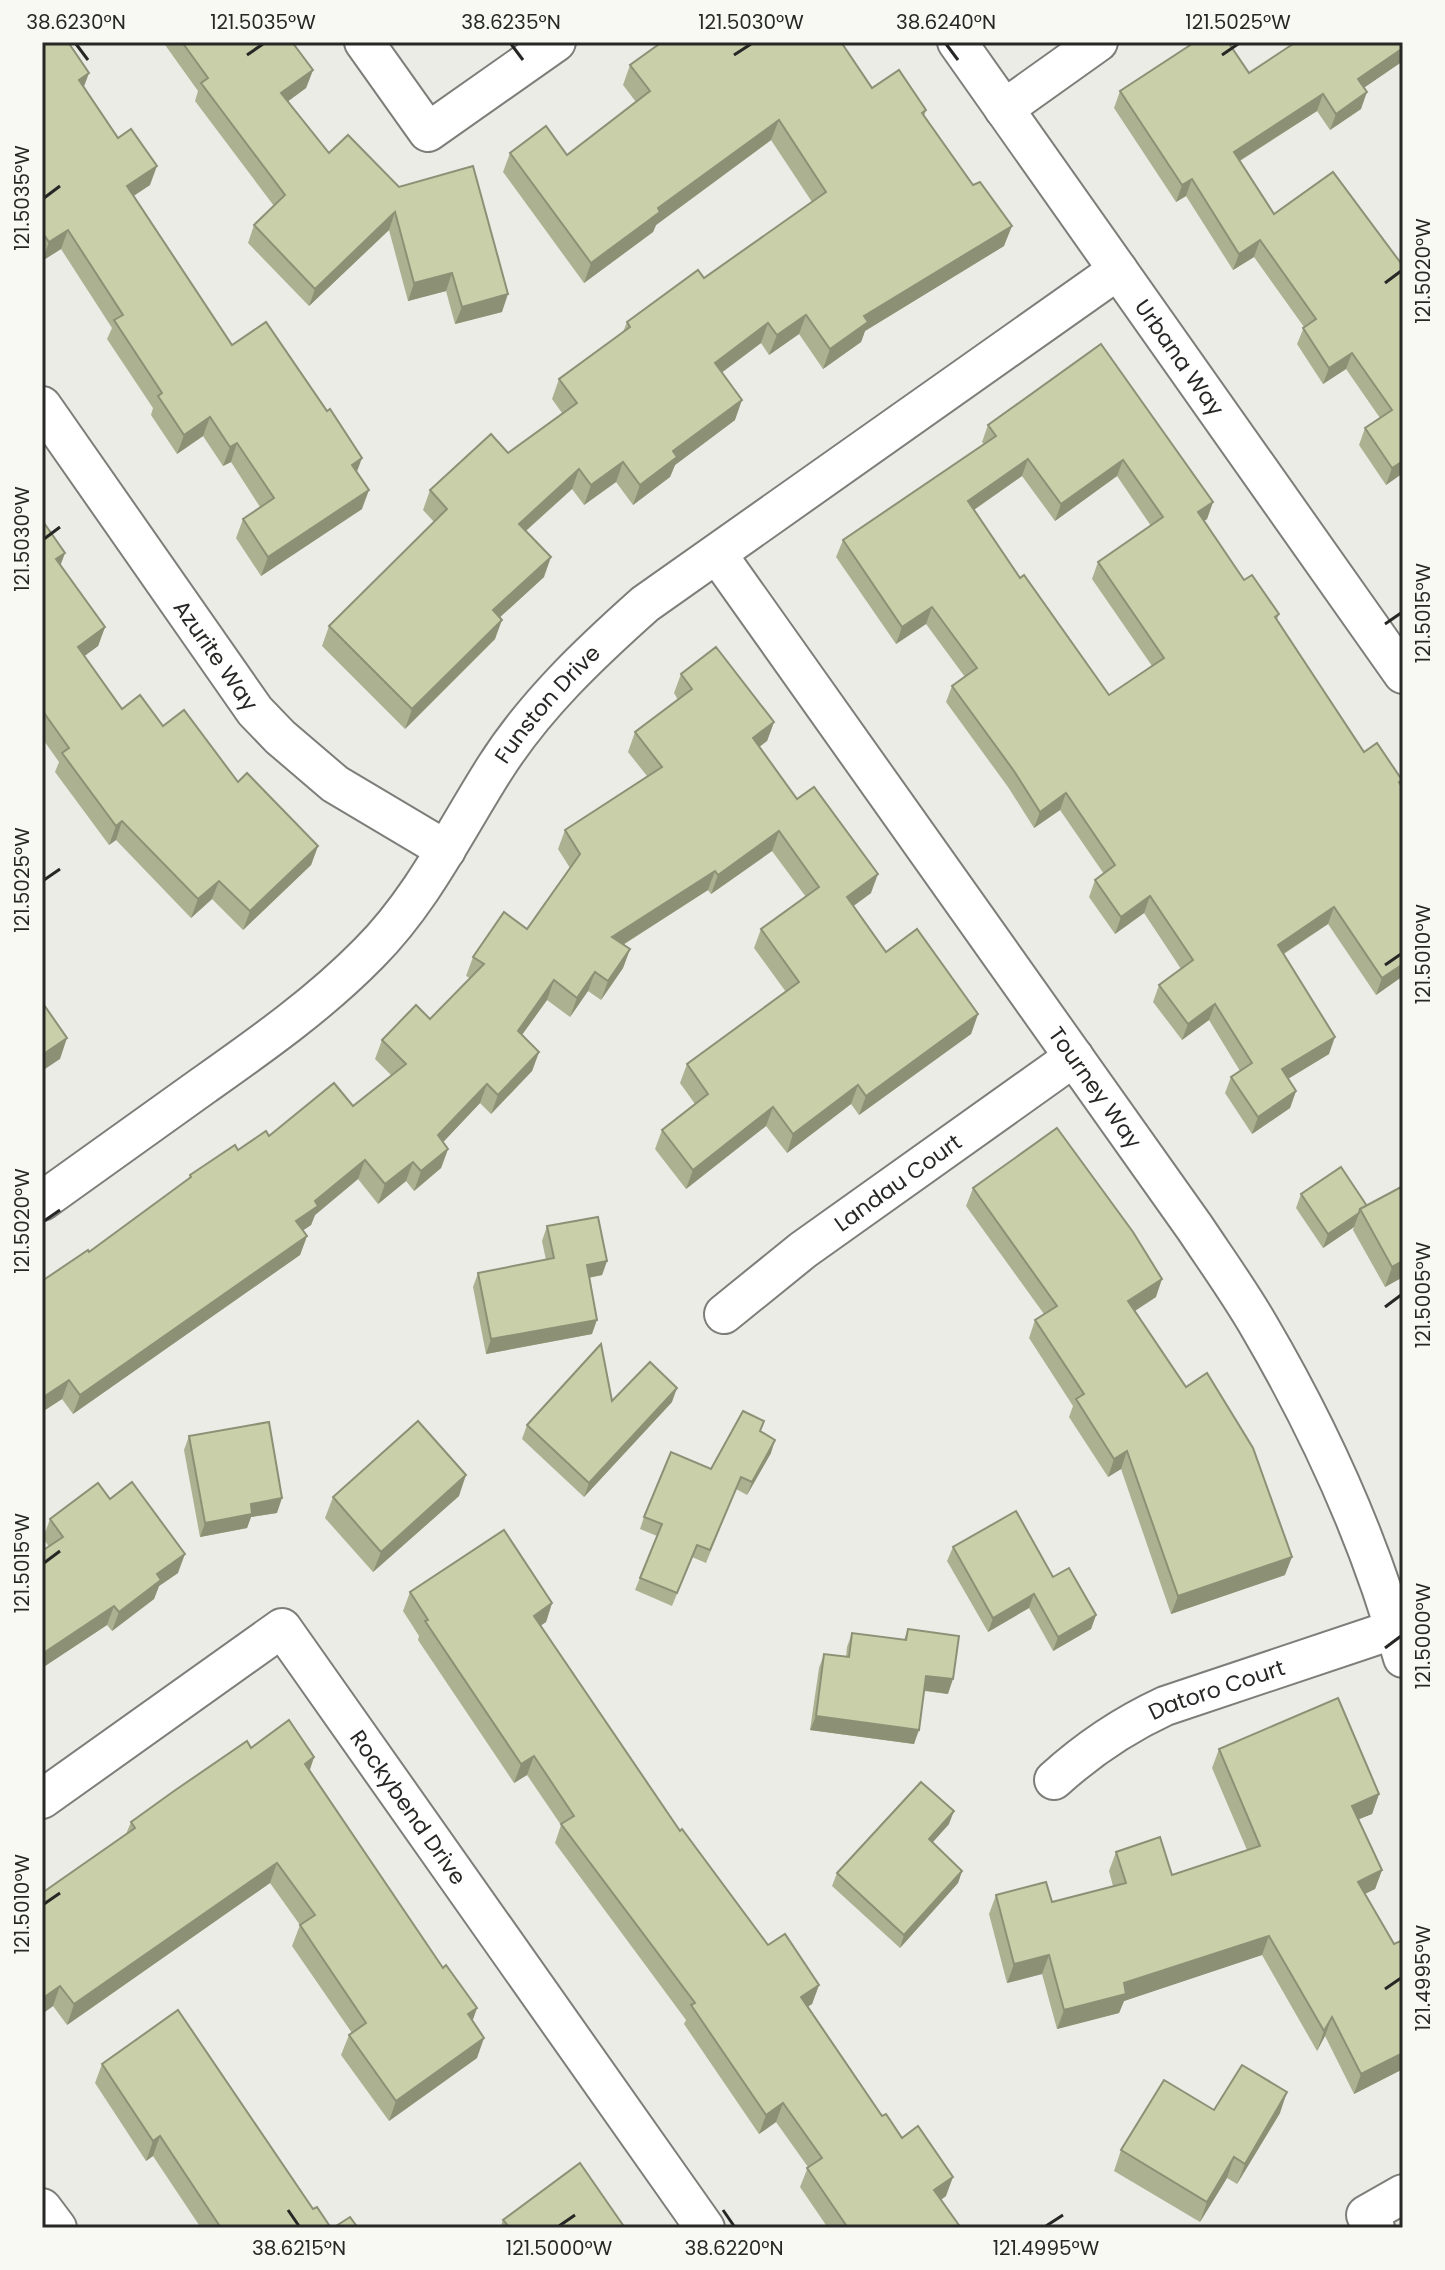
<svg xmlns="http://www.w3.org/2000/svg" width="1445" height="2270" font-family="Poppins,sans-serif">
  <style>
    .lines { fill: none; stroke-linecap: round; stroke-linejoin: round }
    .street-casing { stroke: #7d7e79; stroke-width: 42 }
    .street { stroke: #fff; stroke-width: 38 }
    .wall { fill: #acb291; fill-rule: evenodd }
    .shaded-wall { fill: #8c9176 }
    .building { fill: #c8cfa9; stroke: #8c9176; stroke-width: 2; fill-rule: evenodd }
    .ticks { fill: none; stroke: #272725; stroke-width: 3 }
    .labels { text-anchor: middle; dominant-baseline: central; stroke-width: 6; stroke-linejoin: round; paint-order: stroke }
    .street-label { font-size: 22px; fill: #272725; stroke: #f8f9f3 }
    .neatline { fill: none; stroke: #272725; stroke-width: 3 }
    .ticks-label { font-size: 20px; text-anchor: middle; fill: #272725 }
  </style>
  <rect width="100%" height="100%" fill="#ebece6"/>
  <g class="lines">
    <!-- street casing -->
    <g class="street-casing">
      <g id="street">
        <path d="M 364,42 L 428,132 L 556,42"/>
        <path id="s1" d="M 957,42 L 1403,674"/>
        <path d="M 1004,109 L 1098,42"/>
        <path id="s2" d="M 42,406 L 255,711 L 280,737 L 335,784 L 446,850"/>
        <path id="s3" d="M 717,554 L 1195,1228 C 1217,1261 1240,1293 1259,1326 C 1320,1430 1371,1542 1403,1658"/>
        <path id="s4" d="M 42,1201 C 96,1162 150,1124 204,1085 C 262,1044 319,1004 369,953 C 422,900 455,831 495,768 C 535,705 589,654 645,604 L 1118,270"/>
        <path id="s5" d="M 724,1314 L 803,1250 L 1074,1057"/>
        <path id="s6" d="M 1054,1780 C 1087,1750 1124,1725 1165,1706 L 1395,1629"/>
        <path id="s7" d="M 42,1799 L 282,1628 L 705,2228"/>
        <path d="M 42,2208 L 57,2228"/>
        <path d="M 1375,2228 L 1366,2215 L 1403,2194"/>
      </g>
    </g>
    <!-- street -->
    <use href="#street" class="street"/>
  </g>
  <!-- wall -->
  <g class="wall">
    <path d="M 42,42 L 84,87 L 150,185 L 133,196 L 232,345 L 357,472 L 362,509 L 261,576 L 236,538 L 243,519 L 260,507 L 231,462 L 223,466 L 203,436 L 177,454 L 151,415 L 153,408 L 107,339 L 112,328 L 61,249 L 42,261 Z"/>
    <path d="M 163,42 L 292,42 L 313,70 L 306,88 L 288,101 L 329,153 L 348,135 L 502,312 L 455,324 L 446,291 L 408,301 L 389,230 L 309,306 L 248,243 L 254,225 L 274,206 L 195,101 L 198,91 Z"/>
    <path d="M 1403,42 L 1403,61 L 1363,88 L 1361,109 L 1330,130 L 1317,111 L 1240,161 L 1274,214 L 1403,266 L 1403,473 L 1386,485 L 1359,445 L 1365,428 L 1380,418 L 1346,369 L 1323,384 L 1297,344 L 1304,327 L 1254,257 L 1233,270 L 1186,196 L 1176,202 L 1114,108 L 1120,91 L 1249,73 Z"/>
    <path d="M 630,65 L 872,88 L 926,110 L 924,117 L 1004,246 L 865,331 L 861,342 L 823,369 L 799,334 L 769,355 L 761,343 L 722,372 L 735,420 L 675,465 L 670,477 L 633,505 L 616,482 L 584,505 L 572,489 L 526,531 L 544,577 L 500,617 L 495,639 L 405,729 L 322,646 L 329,626 L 434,522 L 423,510 L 430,490 L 508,453 L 562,413 L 552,399 L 559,379 L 623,332 L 627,322 L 704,278 L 812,202 L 771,140 L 656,225 L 653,232 L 584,283 L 503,172 L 510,153 L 567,155 L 636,102 L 623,85 Z"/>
    <path d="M 1101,344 L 1213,502 L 1207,519 L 1204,521 L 1244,580 L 1279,614 L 1277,620 L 1364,752 L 1402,780 L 1400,785 L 1403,789 L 1403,976 L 1376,995 L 1328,924 L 1284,954 L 1329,1054 L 1288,1079 L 1296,1091 L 1290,1108 L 1252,1134 L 1225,1093 L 1231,1077 L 1240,1071 L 1209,1020 L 1182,1040 L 1153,1002 L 1159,985 L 1181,969 L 1144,913 L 1115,934 L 1089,897 L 1095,880 L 1104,874 L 1060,810 L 1034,828 L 1008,787 L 946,702 L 952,686 L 965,677 L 926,624 L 896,644 L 836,557 L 843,540 L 984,444 L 982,442 L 988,425 ZM 1022,476 L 1055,521 L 1117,476 L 1151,526 L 1098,562 L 1092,579 L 1152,666 L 1109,695 L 1020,578 L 974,510 Z"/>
    <path d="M 42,520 L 61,565 L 105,627 L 98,646 L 84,656 L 122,709 L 163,726 L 238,782 L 318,846 L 311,865 L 243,930 L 212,899 L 191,918 L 116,840 L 109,845 L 55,772 L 59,762 L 42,738 Z"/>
    <path d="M 681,674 L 774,722 L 767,741 L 759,747 L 797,799 L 871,893 L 853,906 L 886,952 L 978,1014 L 971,1034 L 859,1115 L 851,1104 L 787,1153 L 766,1126 L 686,1189 L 655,1149 L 662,1130 L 695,1104 L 680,1083 L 687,1064 L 786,992 L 754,948 L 761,929 L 806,897 L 772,851 L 711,894 L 708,890 L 623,945 L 630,949 L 623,968 L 601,1000 L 588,991 L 570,1017 L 547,1000 L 522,1035 L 539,1052 L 532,1071 L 491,1114 L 480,1103 L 443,1142 L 448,1149 L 441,1168 L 414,1191 L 406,1181 L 378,1204 L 358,1179 L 315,1215 L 311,1225 L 303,1230 L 307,1236 L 300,1255 L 73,1414 L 62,1399 L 42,1412 L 42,1281 L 89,1252 L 189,1179 L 190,1175 L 238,1150 L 269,1136 L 353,1106 L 391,1075 L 375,1059 L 382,1040 L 430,1019 L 470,978 L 466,976 L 473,957 L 527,929 L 570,868 L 558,849 L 565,830 L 647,776 L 628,752 L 635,732 L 678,700 L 674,693 Z"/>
    <path d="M 1403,1186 L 1403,1277 L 1385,1287 L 1353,1230 L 1354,1227 L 1323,1248 L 1296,1208 L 1301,1194 L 1367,1206 Z"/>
    <path d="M 973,1188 L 1156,1297 L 1135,1311 L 1285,1575 L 1171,1614 L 1121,1469 L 1108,1477 L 1069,1417 L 1073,1406 L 1029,1338 L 1035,1320 L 1044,1314 L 966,1206 Z"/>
    <path d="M 547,1226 L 607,1261 L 602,1275 L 589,1278 L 592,1334 L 486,1354 L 473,1287 L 478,1273 L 546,1260 L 542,1241 Z"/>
    <path d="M 612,1401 L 672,1402 L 584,1497 L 522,1439 L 527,1425 Z"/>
    <path d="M 760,1432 L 771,1453 L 747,1495 L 736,1489 L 706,1563 L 692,1557 L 672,1606 L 635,1590 L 657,1536 L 640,1529 L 644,1517 L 711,1469 Z"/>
    <path d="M 189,1436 L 277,1513 L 251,1517 L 247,1528 L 200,1537 L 184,1450 Z"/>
    <path d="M 459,1496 L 373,1572 L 325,1518 L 333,1497 Z"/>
    <path d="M 110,1499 L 178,1573 L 159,1586 L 154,1599 L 112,1631 L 107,1625 L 42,1668 L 42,1551 L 49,1547 L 43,1538 L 50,1519 Z"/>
    <path d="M 953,1547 L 1053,1577 L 1096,1615 L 1091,1629 L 1053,1651 L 1029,1608 L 988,1632 L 947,1561 Z"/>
    <path d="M 410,1592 L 552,1603 L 546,1622 L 540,1626 L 680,1831 L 768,1945 L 819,1985 L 812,2004 L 808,2006 L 882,2116 L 902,2138 L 946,2196 L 941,2200 L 961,2228 L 828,2228 L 800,2187 L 808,2167 L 776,2122 L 759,2134 L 684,2024 L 686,2020 L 555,1843 L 561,1825 L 527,1775 L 514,1783 L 418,1640 L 419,1636 L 403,1611 Z"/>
    <path d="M 908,1629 L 948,1694 L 924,1691 L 914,1744 L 810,1730 L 819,1668 L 824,1654 L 846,1657 L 847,1647 L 852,1633 L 904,1640 Z"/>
    <path d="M 251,1748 L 314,1757 L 310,1770 L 443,1968 L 477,2008 L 472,2021 L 477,2058 L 389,2121 L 341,2055 L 349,2035 L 352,2033 L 292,1946 L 300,1925 L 270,1883 L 67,2025 L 53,2006 L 42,2014 L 42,1893 L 126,1834 L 131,1822 Z"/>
    <path d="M 1219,1749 L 1379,1794 L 1372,1814 L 1358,1819 L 1382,1870 L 1375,1889 L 1365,1894 L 1394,1944 L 1403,1940 L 1403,2069 L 1354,2094 L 1325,2036 L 1317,2051 L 1262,1955 L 1124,2001 L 1119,2013 L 1057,2029 L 1042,1974 L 1007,1983 L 989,1914 L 996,1895 L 1052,1902 L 1113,1886 L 1109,1871 L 1116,1852 L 1172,1875 L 1247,1850 L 1212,1768 Z"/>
    <path d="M 949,1824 L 932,1843 L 962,1871 L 958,1883 L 900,1948 L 832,1886 L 837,1873 Z"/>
    <path d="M 102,2064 L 313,2209 L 331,2228 L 201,2228 L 153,2156 L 146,2161 L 95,2083 Z"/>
    <path d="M 1214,2110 L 1280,2113 L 1237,2184 L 1227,2178 L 1200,2222 L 1114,2171 L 1121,2150 Z"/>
    <path d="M 503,2220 L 625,2228 L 500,2228 Z"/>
  </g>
  <!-- shaded-wall -->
  <g class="shaded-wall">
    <path d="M 1403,48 L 1403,61 L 1352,96 L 1358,79 Z"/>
    <path d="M 313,70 L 306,88 L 275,111 L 281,93 Z"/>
    <path d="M 89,73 L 82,92 L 79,80 Z"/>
    <path d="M 1367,92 L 1361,109 L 1330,130 L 1336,114 Z"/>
    <path d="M 1323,94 L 1317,111 L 1228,168 L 1234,152 Z"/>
    <path d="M 779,120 L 771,140 L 656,225 L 653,232 L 584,283 L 591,263 L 658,208 Z"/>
    <path d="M 157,166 L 150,185 L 120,205 L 127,186 Z"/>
    <path d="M 1192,179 L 1186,196 L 1176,202 L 1182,185 Z"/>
    <path d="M 395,212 L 389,230 L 309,306 L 315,289 Z"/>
    <path d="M 1012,226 L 1004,246 L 865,331 L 861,342 L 823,369 L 830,349 L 864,316 Z"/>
    <path d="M 68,230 L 61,249 L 42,261 L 49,242 Z"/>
    <path d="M 1260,240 L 1254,257 L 1233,270 L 1239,254 Z"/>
    <path d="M 452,273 L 446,291 L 408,301 L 414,283 Z"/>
    <path d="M 508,294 L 502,312 L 455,324 L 462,307 Z"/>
    <path d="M 806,315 L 799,334 L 769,355 L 777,335 Z"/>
    <path d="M 768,323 L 761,343 L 708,383 L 715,363 Z"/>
    <path d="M 1352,353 L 1346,369 L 1323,384 L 1329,368 Z"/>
    <path d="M 742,400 L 735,420 L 675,465 L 670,477 L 633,505 L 640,485 L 673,451 Z"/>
    <path d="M 210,417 L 203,436 L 177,454 L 184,435 Z"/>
    <path d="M 237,443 L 231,462 L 223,466 L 230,447 Z"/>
    <path d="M 362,458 L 355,477 L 352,465 Z"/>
    <path d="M 1028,459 L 1022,476 L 962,518 L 968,501 Z"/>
    <path d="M 1123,460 L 1117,476 L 1055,521 L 1061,504 Z"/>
    <path d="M 1403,461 L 1403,473 L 1386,485 L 1392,468 Z"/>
    <path d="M 623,462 L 616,482 L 584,505 L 591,485 Z"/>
    <path d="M 579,469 L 572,489 L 512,543 L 519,524 Z"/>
    <path d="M 369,490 L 362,509 L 261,576 L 268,557 Z"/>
    <path d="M 1213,502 L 1207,519 L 1192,529 L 1198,512 Z"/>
    <path d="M 65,553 L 58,572 L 56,559 Z"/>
    <path d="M 551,557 L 544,577 L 486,630 L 493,610 Z"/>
    <path d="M 932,607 L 926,624 L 896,644 L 902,627 Z"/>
    <path d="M 502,620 L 495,639 L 405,729 L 412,709 Z"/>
    <path d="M 105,627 L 98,646 L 71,666 L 78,647 Z"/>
    <path d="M 774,722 L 767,741 L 746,757 L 753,738 Z"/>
    <path d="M 1066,793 L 1060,810 L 1034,828 L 1040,812 Z"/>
    <path d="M 122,821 L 116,840 L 109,845 L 116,826 Z"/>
    <path d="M 779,831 L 772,851 L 711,894 L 718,875 Z"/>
    <path d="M 318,846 L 311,865 L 243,930 L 250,911 Z"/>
    <path d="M 715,871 L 708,890 L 605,956 L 612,937 Z"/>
    <path d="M 878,874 L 871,893 L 840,916 L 847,897 Z"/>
    <path d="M 219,881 L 212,899 L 191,918 L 198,899 Z"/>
    <path d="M 1150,896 L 1144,913 L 1115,934 L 1121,917 Z"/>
    <path d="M 1334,907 L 1328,924 L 1272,961 L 1278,945 Z"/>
    <path d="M 630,949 L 623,968 L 601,1000 L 608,981 Z"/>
    <path d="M 1403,964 L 1403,976 L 1376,995 L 1382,978 Z"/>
    <path d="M 595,972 L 588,991 L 570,1017 L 577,998 Z"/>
    <path d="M 554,980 L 547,1000 L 511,1050 L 518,1031 Z"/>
    <path d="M 1215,1004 L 1209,1020 L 1182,1040 L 1188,1024 Z"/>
    <path d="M 978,1014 L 971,1034 L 859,1115 L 866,1096 Z"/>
    <path d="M 1335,1037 L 1329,1054 L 1276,1086 L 1282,1069 Z"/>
    <path d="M 67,1038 L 60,1059 L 42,1071 L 42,1055 Z"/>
    <path d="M 539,1052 L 532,1071 L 491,1114 L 498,1095 Z"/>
    <path d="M 487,1084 L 480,1103 L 431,1155 L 438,1135 Z"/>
    <path d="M 858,1085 L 851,1104 L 787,1153 L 793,1134 Z"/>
    <path d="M 1296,1091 L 1290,1108 L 1252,1134 L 1258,1117 Z"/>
    <path d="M 773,1107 L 766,1126 L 686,1189 L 693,1170 Z"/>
    <path d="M 448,1149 L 441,1168 L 414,1191 L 421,1171 Z"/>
    <path d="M 365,1160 L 358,1179 L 315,1215 L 311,1225 L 289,1240 L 296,1221 L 315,1201 Z"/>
    <path d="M 413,1162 L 406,1181 L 378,1204 L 385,1184 Z"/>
    <path d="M 1359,1213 L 1354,1227 L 1323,1248 L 1328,1234 Z"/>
    <path d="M 307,1236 L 300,1255 L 73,1414 L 80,1395 Z"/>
    <path d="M 607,1261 L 602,1275 L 581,1279 L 587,1265 Z"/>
    <path d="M 1403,1261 L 1403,1277 L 1385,1287 L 1392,1267 Z"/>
    <path d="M 1162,1279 L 1156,1297 L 1122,1319 L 1128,1301 Z"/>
    <path d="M 597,1320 L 592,1334 L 486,1354 L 491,1339 Z"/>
    <path d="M 69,1380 L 62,1399 L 42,1412 L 42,1398 Z"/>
    <path d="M 677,1388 L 672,1402 L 584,1497 L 589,1483 Z"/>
    <path d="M 775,1440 L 771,1453 L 747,1495 L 752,1482 Z"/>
    <path d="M 1127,1451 L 1121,1469 L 1108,1477 L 1114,1459 Z"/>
    <path d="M 466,1475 L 459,1496 L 373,1572 L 381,1552 Z"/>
    <path d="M 282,1498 L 277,1513 L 251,1517 L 247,1528 L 200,1537 L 205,1523 L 251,1504 Z"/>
    <path d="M 185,1554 L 178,1573 L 159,1586 L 154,1599 L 112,1631 L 119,1612 L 157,1574 Z"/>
    <path d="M 1292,1557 L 1285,1575 L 1171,1614 L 1178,1596 Z"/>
    <path d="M 1034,1594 L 1029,1608 L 988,1632 L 993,1618 Z"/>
    <path d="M 552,1603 L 546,1622 L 527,1635 L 534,1616 Z"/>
    <path d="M 114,1606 L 107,1625 L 42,1668 L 42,1654 Z"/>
    <path d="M 1096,1615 L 1091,1629 L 1053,1651 L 1058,1637 Z"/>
    <path d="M 926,1676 L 953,1679 L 948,1694 L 921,1690 Z"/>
    <path d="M 816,1716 L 919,1730 L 914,1744 L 810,1730 Z"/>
    <path d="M 534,1756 L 527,1775 L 514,1783 L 521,1764 Z"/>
    <path d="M 314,1757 L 307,1777 L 305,1764 Z"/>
    <path d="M 1379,1794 L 1372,1814 L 1345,1825 L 1352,1806 Z"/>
    <path d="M 954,1811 L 949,1824 L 924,1852 L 929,1839 Z"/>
    <path d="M 277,1863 L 270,1883 L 67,2025 L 74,2004 Z"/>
    <path d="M 1382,1870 L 1375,1889 L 1350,1901 L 1358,1882 Z"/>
    <path d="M 962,1871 L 958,1883 L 900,1948 L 904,1935 Z"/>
    <path d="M 1269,1936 L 1262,1955 L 1124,2001 L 1119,2013 L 1057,2029 L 1064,2010 L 1124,1983 Z"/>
    <path d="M 1049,1955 L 1042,1974 L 1007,1983 L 1014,1964 Z"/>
    <path d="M 819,1985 L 812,2004 L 794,2016 L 801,1997 Z"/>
    <path d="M 60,1986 L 53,2006 L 42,2014 L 43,1998 Z"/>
    <path d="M 477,2008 L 470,2028 L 468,2014 Z"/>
    <path d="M 1332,2017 L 1325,2036 L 1317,2051 L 1324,2031 Z"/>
    <path d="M 484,2038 L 477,2058 L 389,2121 L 396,2101 Z"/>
    <path d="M 1403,2053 L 1403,2069 L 1354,2094 L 1361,2074 Z"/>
    <path d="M 1287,2092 L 1280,2113 L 1237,2184 L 1245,2164 Z"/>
    <path d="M 783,2103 L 776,2122 L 759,2134 L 766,2115 Z"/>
    <path d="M 160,2136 L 153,2156 L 146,2161 L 153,2141 Z"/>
    <path d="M 1234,2157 L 1227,2178 L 1200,2222 L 1207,2202 Z"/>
    <path d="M 953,2177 L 946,2196 L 927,2209 L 934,2190 Z"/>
  </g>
  <!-- building -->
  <g class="building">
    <path d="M 42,42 L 68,42 L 89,73 L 79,80 L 118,138 L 131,129 L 157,166 L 127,186 L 232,345 L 266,322 L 327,411 L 330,409 L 362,458 L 352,465 L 369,490 L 268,557 L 243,519 L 274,498 L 237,443 L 230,447 L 210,417 L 184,435 L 158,396 L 162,393 L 114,320 L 123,315 L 68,230 L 49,242 L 42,232 Z"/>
    <path d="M 182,42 L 292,42 L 313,70 L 281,93 L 329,153 L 348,135 L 399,187 L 473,166 L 508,294 L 462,307 L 452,273 L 414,283 L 395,212 L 315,289 L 254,225 L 285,195 L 201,83 L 208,78 Z"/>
    <path d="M 662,42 L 841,42 L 872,88 L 899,70 L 926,110 L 922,113 L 973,185 L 980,182 L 1012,226 L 864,316 L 868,322 L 830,349 L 806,315 L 777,335 L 768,323 L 715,363 L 742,400 L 673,451 L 677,457 L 640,485 L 623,462 L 591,485 L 579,469 L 519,524 L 551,557 L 493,610 L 502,620 L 412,709 L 329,626 L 447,509 L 430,490 L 491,434 L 508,453 L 577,403 L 559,379 L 630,327 L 627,322 L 698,270 L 704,278 L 826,192 L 779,120 L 658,208 L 660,212 L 591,263 L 510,153 L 546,126 L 567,155 L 650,91 L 630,65 Z"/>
    <path d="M 1195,42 L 1228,42 L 1249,73 L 1296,42 L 1403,42 L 1403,48 L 1358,79 L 1367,92 L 1336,114 L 1323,94 L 1234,152 L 1274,214 L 1333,172 L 1403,266 L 1403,461 L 1392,468 L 1365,428 L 1392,410 L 1352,353 L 1329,368 L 1303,328 L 1316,319 L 1260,240 L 1239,254 L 1192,179 L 1182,185 L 1120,91 Z"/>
    <path d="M 1101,344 L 1213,502 L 1198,512 L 1244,580 L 1252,575 L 1279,614 L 1275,617 L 1364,752 L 1377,743 L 1402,780 L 1399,782 L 1403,789 L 1403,964 L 1382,978 L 1334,907 L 1278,945 L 1335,1037 L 1282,1069 L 1296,1091 L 1258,1117 L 1231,1077 L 1252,1063 L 1215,1004 L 1188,1024 L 1159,985 L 1193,960 L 1150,896 L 1121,917 L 1095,880 L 1115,865 L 1066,793 L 1040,812 L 1014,771 L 952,686 L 977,668 L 932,607 L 902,627 L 843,540 L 996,436 L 988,425 ZM 1028,459 L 1061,504 L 1123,460 L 1163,517 L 1098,562 L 1164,658 L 1109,695 L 1024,575 L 1020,578 L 968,501 Z"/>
    <path d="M 42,520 L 65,553 L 56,559 L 105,627 L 78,647 L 122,709 L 140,695 L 163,726 L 184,710 L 238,782 L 247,773 L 318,846 L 250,911 L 219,881 L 198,899 L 122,821 L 116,826 L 62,753 L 69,748 L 42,710 Z"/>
    <path d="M 716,647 L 774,722 L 753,738 L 797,799 L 814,787 L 878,874 L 847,897 L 886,952 L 917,929 L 978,1014 L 866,1096 L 858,1085 L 793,1134 L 773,1107 L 693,1170 L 662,1130 L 708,1094 L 687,1064 L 799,982 L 761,929 L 819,887 L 779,831 L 718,875 L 715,871 L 612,937 L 630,949 L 608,981 L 595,972 L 577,998 L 554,980 L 518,1031 L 539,1052 L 498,1095 L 487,1084 L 438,1135 L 448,1149 L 421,1171 L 413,1162 L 385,1184 L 365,1160 L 315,1201 L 318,1206 L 296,1221 L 307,1236 L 80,1395 L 69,1380 L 42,1398 L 42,1281 L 88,1250 L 89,1252 L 191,1177 L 190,1175 L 235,1145 L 238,1150 L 266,1131 L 269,1136 L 334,1083 L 353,1106 L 406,1064 L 382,1040 L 416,1005 L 430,1019 L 484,964 L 473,957 L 504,912 L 527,929 L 580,854 L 565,830 L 662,767 L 635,732 L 692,689 L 681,674 Z"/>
    <path d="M 42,1002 L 67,1038 L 42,1055 Z"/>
    <path d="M 1057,1128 L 1133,1232 L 1162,1279 L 1128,1301 L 1186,1387 L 1207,1373 L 1253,1448 L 1292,1557 L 1178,1596 L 1127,1451 L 1114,1459 L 1076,1399 L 1084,1394 L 1035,1320 L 1057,1306 L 973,1188 Z"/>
    <path d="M 1341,1167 L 1367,1206 L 1360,1209 L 1359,1213 L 1328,1234 L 1301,1194 Z"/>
    <path d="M 1403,1186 L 1403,1261 L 1392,1267 L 1360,1209 Z"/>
    <path d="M 598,1217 L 607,1261 L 587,1265 L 597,1320 L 491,1339 L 478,1273 L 554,1258 L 547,1226 Z"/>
    <path d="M 601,1344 L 612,1401 L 650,1362 L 677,1388 L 589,1483 L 527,1425 Z"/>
    <path d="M 743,1411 L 764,1421 L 760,1431 L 775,1440 L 752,1482 L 741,1477 L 710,1550 L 697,1545 L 677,1593 L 640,1578 L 662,1524 L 644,1517 L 671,1452 L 711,1469 Z"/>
    <path d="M 418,1421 L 466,1475 L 381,1552 L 333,1497 Z"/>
    <path d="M 269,1422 L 282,1498 L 251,1504 L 252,1514 L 205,1523 L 189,1436 Z"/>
    <path d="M 132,1482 L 185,1554 L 157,1574 L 161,1580 L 119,1612 L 114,1606 L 42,1654 L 42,1551 L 63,1537 L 50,1519 L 98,1483 L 110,1499 Z"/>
    <path d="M 1016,1511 L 1053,1577 L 1069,1568 L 1096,1615 L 1058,1637 L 1034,1594 L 993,1618 L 953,1547 Z"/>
    <path d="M 504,1530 L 552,1603 L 534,1616 L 680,1831 L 682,1829 L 768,1945 L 785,1934 L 819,1985 L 801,1997 L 882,2116 L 886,2114 L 902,2138 L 918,2126 L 953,2177 L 934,2190 L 961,2228 L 848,2228 L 807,2168 L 822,2158 L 783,2103 L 766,2115 L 691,2005 L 695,2003 L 561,1824 L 574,1816 L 534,1756 L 521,1764 L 425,1621 L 428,1620 L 410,1592 Z"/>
    <path d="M 908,1629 L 959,1636 L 953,1679 L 926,1676 L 919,1730 L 816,1716 L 824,1654 L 849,1657 L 852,1633 L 906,1640 Z"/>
    <path d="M 1338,1698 L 1379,1794 L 1352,1806 L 1382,1870 L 1358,1882 L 1394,1944 L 1403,1940 L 1403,2053 L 1361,2074 L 1332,2017 L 1324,2031 L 1269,1936 L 1124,1983 L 1126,1994 L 1064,2010 L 1049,1955 L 1014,1964 L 996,1895 L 1046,1882 L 1052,1902 L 1126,1883 L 1116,1852 L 1160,1837 L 1172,1875 L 1260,1846 L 1219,1749 Z"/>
    <path d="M 289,1720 L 314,1757 L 305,1764 L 443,1968 L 446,1965 L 477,2008 L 468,2014 L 484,2038 L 396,2101 L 349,2035 L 366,2023 L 300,1925 L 315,1915 L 277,1863 L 74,2004 L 60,1986 L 43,1998 L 42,1997 L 42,1893 L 135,1828 L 131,1822 L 174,1791 L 247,1741 L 251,1748 Z"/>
    <path d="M 921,1782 L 954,1811 L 929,1839 L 962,1871 L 904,1935 L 837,1873 Z"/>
    <path d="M 178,2010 L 313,2209 L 317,2207 L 331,2228 L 221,2228 L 160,2136 L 153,2141 L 102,2064 Z"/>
    <path d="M 1242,2065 L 1287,2092 L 1245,2164 L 1234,2157 L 1207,2202 L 1121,2150 L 1164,2080 L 1214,2110 Z"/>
    <path d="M 580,2163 L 625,2228 L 510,2228 L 503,2220 Z"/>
    <path d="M 350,2217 L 358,2228 L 333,2228 Z"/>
  </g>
  <!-- ticks -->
  <path class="ticks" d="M 76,44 L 88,60M 511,44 L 523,60M 946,44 L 958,60M 247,55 L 263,44M 734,55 L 751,44M 1222,55 L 1238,44M 44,198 L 60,186M 1385,283 L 1401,271M 44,539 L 60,527M 1385,624 L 1401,613M 44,880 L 60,869M 1385,965 L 1401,954M 44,1221 L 60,1210M 1385,1307 L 1401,1295M 44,1563 L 60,1551M 1385,1648 L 1401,1636M 44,1904 L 60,1893M 1385,1989 L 1401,1978M 288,2210 L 299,2226M 723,2210 L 734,2226M 559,2226 L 575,2215M 1046,2226 L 1063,2215"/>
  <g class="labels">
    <!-- street labels -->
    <g class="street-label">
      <text stroke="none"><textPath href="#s1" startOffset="386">Urbana Way</textPath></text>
      <text stroke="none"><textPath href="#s2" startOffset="304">Azurite Way</textPath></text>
      <text stroke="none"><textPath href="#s4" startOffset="718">Funston Drive</textPath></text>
      <text stroke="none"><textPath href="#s3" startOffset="654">Tourney Way</textPath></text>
      <text stroke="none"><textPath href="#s5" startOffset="218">Landau Court</textPath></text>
      <text stroke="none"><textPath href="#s6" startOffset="188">Datoro Court</textPath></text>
      <text stroke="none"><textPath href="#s7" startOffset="514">Rockybend Drive</textPath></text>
    </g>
  </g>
  <!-- border -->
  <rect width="1445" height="2270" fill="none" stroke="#f8f9f3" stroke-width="88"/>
  <rect x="44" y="44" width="1357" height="2182" class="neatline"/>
  <g class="ticks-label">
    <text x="76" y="29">38.6230°N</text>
    <text x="263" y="29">121.5035°W</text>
    <text x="511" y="29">38.6235°N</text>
    <text x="751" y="29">121.5030°W</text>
    <text x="946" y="29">38.6240°N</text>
    <text x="1238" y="29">121.5025°W</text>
    <text transform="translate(22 198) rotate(-90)" y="7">121.5035°W</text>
    <text transform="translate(1423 271) rotate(-90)" y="7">121.5020°W</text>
    <text transform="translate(22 539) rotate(-90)" y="7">121.5030°W</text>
    <text transform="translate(1423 613) rotate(-90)" y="7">121.5015°W</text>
    <text transform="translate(22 880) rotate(-90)" y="7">121.5025°W</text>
    <text transform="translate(1423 954) rotate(-90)" y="7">121.5010°W</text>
    <text transform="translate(22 1221) rotate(-90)" y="7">121.5020°W</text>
    <text transform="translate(1423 1295) rotate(-90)" y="7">121.5005°W</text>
    <text transform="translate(22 1563) rotate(-90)" y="7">121.5015°W</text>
    <text transform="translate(1423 1636) rotate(-90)" y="7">121.5000°W</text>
    <text transform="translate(22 1904) rotate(-90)" y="7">121.5010°W</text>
    <text transform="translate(1423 1978) rotate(-90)" y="7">121.4995°W</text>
    <text x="299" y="2255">38.6215°N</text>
    <text x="559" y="2255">121.5000°W</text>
    <text x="734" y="2255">38.6220°N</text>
    <text x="1046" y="2255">121.4995°W</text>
  </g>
</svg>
